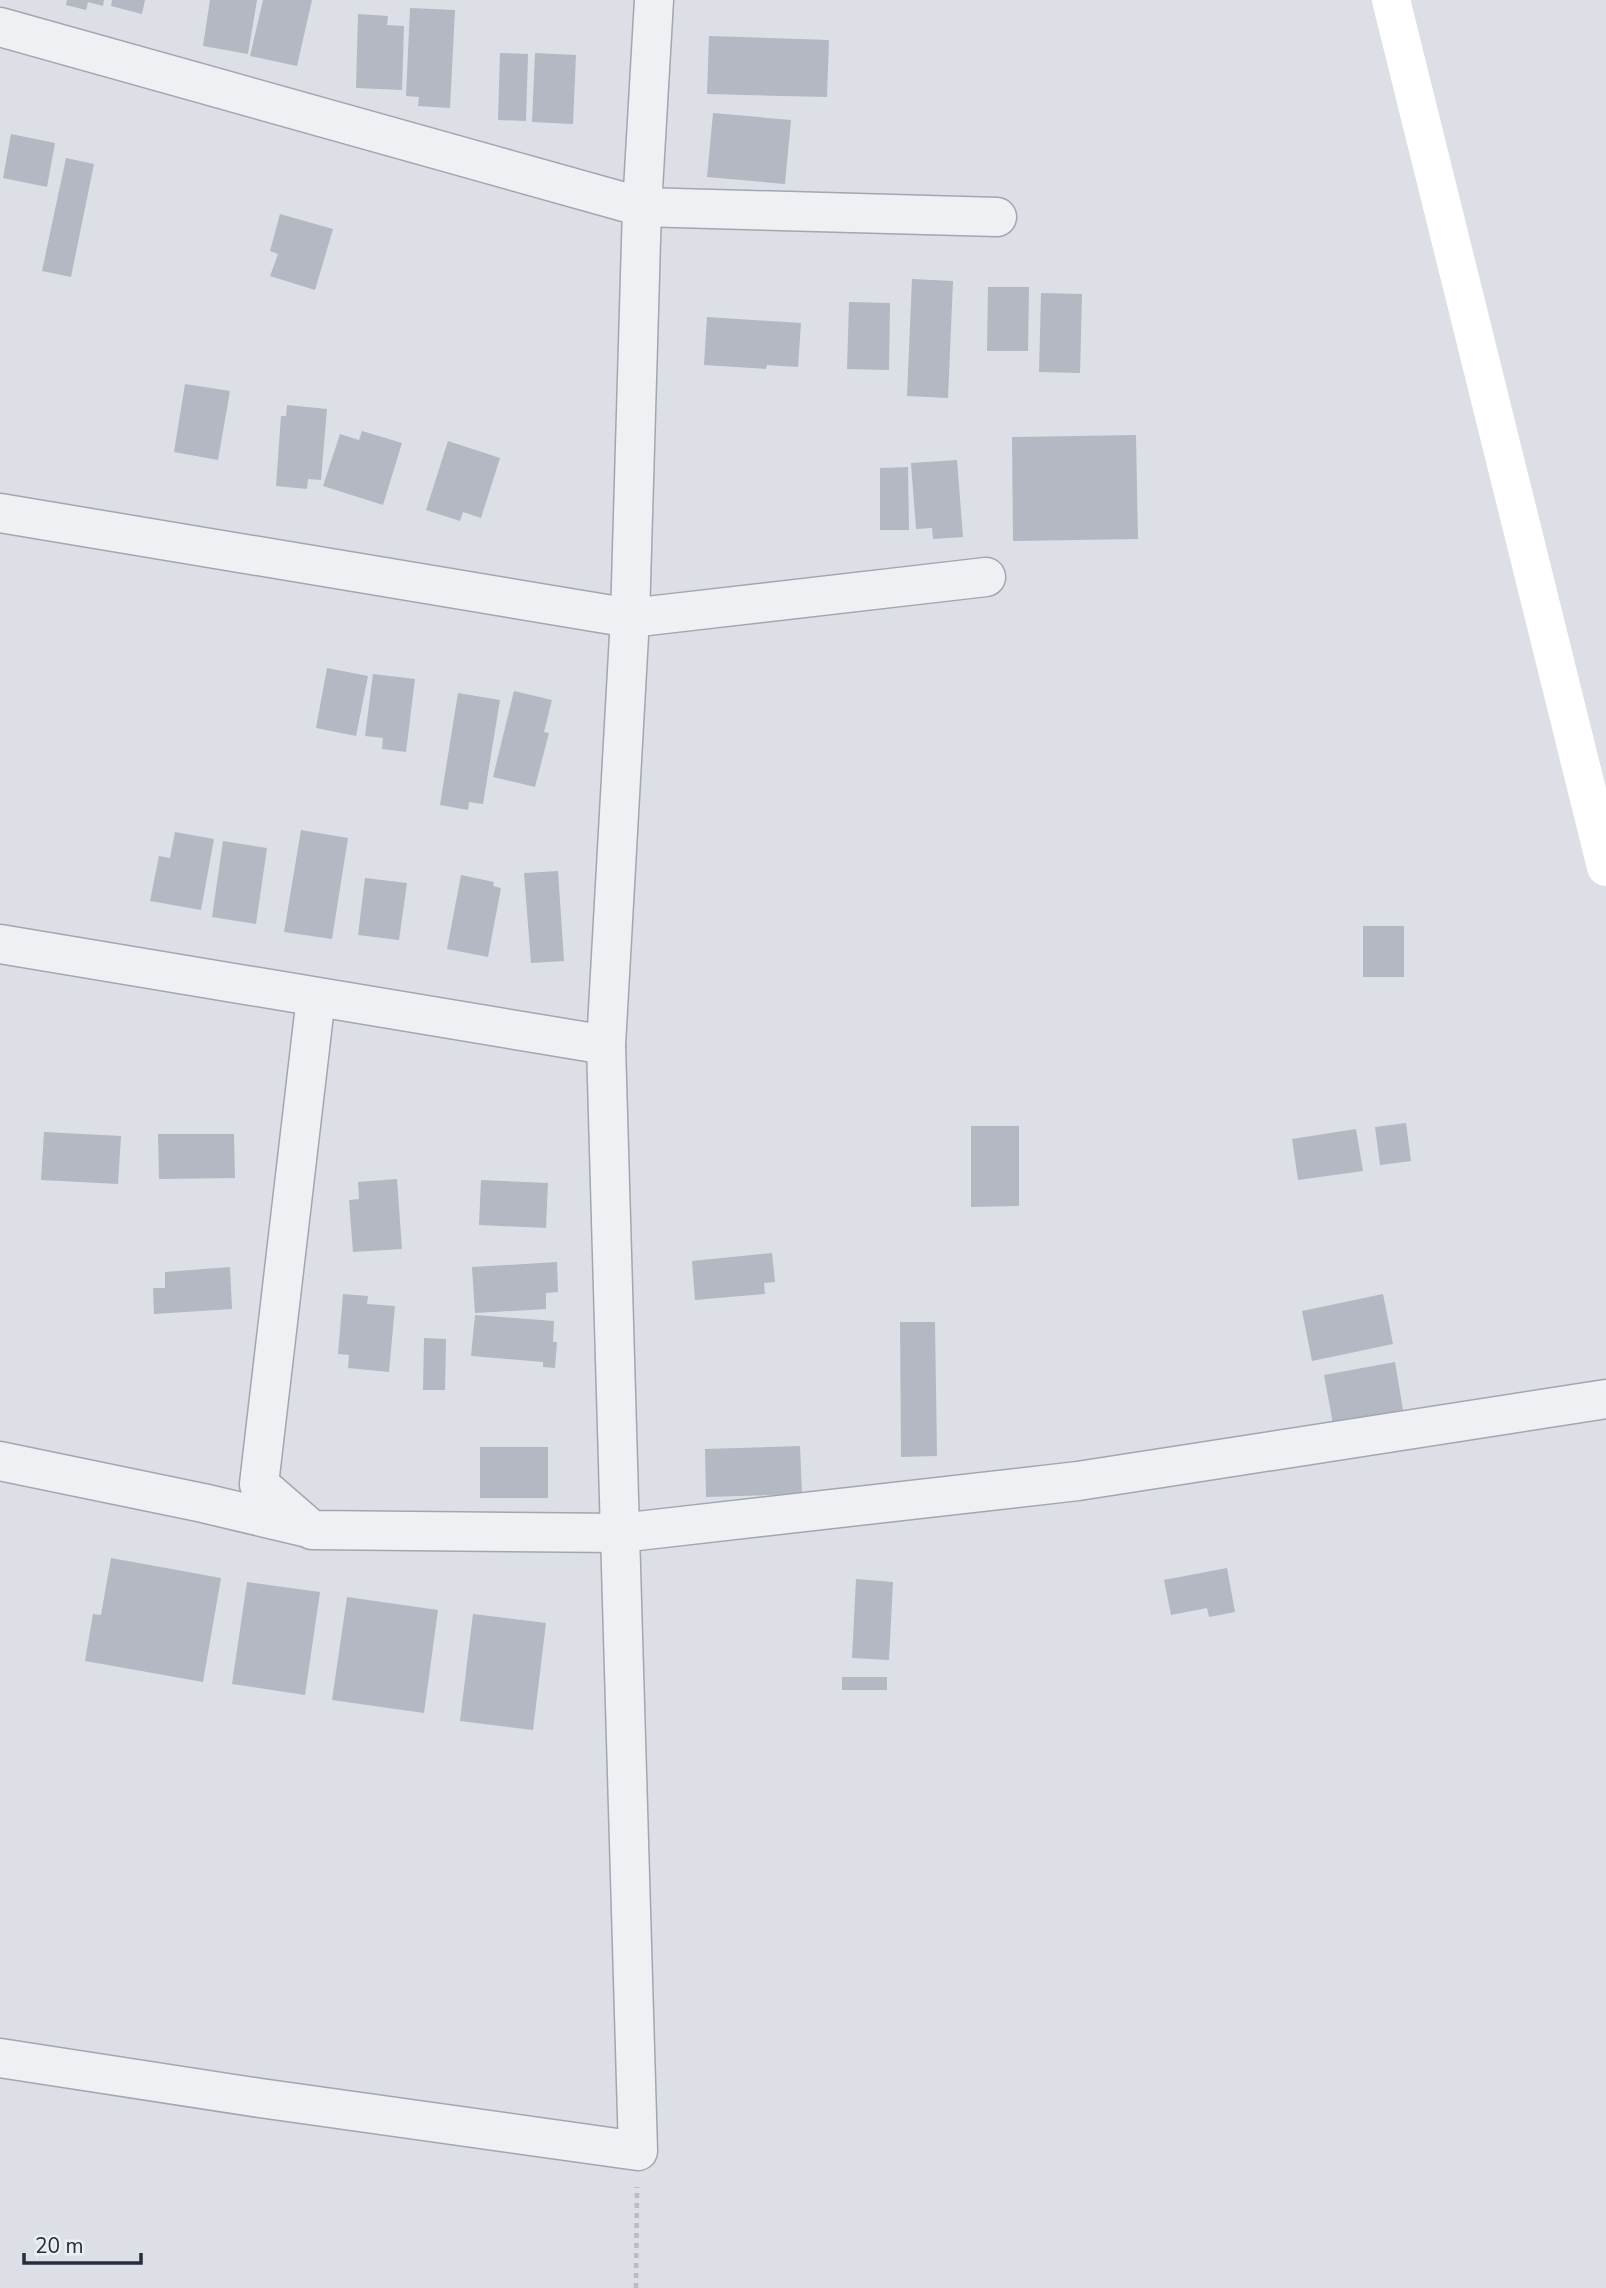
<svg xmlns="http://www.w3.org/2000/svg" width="1606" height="2288" font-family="'Nunito Sans',sans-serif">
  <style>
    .building { fill: #b3b8c2 }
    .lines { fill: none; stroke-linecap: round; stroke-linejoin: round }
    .street-casing { stroke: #a2a6af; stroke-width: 41 }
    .path { stroke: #babdc4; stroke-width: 4.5; stroke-dasharray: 5 5; stroke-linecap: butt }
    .street { stroke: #eef0f4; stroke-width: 38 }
    .secondary { stroke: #fff; stroke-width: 38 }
  </style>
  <rect width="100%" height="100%" fill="#dcdfe5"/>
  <!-- building -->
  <g class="building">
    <path d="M 67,0 L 104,0 L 103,6 L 88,2 L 86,10 L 66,5 Z"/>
    <path d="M 112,0 L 145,0 L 142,14 L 111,6 Z"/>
    <path d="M 210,0 L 257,0 L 248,54 L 203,46 Z"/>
    <path d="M 263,0 L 312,0 L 297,66 L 250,56 Z"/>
    <path d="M 410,8 L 455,10 L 450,108 L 418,106 L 419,97 L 406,96 Z"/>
    <path d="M 358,14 L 388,16 L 387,25 L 404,26 L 402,90 L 356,88 Z"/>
    <path d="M 709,36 L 829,40 L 827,97 L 707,94 Z"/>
    <path d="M 500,53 L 528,54 L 526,121 L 498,120 Z"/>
    <path d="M 535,53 L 576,55 L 573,124 L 532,122 Z"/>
    <path d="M 713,113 L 791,120 L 785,184 L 707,177 Z"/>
    <path d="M 11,134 L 55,143 L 47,187 L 3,178 Z"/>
    <path d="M 66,158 L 94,164 L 71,277 L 42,271 Z"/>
    <path d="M 280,214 L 333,229 L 315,290 L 270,276 L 278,254 L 270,251 Z"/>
    <path d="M 912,279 L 953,281 L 948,398 L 907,396 Z"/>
    <path d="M 988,287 L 1029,287 L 1028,351 L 987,351 Z"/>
    <path d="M 1041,293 L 1082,294 L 1080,373 L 1039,372 Z"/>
    <path d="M 849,302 L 890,303 L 889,370 L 847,369 Z"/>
    <path d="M 707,317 L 801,323 L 798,367 L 767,365 L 766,369 L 704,365 Z"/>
    <path d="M 185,384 L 230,391 L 218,460 L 174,452 Z"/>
    <path d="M 287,405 L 327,409 L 321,480 L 308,479 L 307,489 L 276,486 L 281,416 L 286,416 Z"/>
    <path d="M 362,431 L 402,443 L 383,505 L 323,486 L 340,434 L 359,440 Z"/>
    <path d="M 1136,435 L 1138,539 L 1013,541 L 1012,437 Z"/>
    <path d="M 448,441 L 500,458 L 481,518 L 463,512 L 460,521 L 426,510 Z"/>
    <path d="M 957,460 L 963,537 L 933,539 L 932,528 L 916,529 L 911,463 Z"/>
    <path d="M 908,467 L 909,530 L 880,530 L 880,468 Z"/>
    <path d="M 327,668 L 368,676 L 356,736 L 316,728 Z"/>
    <path d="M 373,674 L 415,679 L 406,752 L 382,749 L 383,738 L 365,736 Z"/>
    <path d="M 514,691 L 552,700 L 544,732 L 549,733 L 535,787 L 493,777 Z"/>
    <path d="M 458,693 L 500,700 L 483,804 L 469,802 L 468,810 L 440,805 Z"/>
    <path d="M 301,830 L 348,838 L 332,939 L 284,932 Z"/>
    <path d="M 175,832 L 214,839 L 201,910 L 150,901 L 159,856 L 170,858 Z"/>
    <path d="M 223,841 L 267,848 L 256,924 L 212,917 Z"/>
    <path d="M 558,871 L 564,961 L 531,963 L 524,873 Z"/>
    <path d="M 461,875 L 494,882 L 493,886 L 501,888 L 488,957 L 447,949 Z"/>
    <path d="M 365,878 L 407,883 L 399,940 L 358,935 Z"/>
    <rect x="1363" y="926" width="41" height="51"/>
    <path d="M 1406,1123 L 1411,1161 L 1380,1165 L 1375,1127 Z"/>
    <path d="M 971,1126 L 1019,1126 L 1019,1206 L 971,1207 Z"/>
    <path d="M 1356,1129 L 1363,1171 L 1298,1180 L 1292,1139 Z"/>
    <path d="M 44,1132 L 121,1136 L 118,1184 L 41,1180 Z"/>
    <path d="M 158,1134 L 234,1134 L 235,1178 L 159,1179 Z"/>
    <path d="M 397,1179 L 402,1249 L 353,1252 L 349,1200 L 359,1199 L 358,1182 Z"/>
    <path d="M 481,1180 L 548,1183 L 546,1228 L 479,1225 Z"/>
    <path d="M 772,1253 L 775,1282 L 764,1283 L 765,1294 L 695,1300 L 692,1261 Z"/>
    <path d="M 557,1262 L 558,1292 L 546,1293 L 546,1309 L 475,1313 L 472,1267 Z"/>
    <path d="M 230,1267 L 232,1309 L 154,1314 L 153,1288 L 165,1288 L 165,1272 Z"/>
    <path d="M 343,1294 L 368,1296 L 367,1304 L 395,1306 L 389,1372 L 348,1368 L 349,1355 L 338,1354 Z"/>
    <path d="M 1383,1294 L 1393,1344 L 1312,1361 L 1302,1311 Z"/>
    <path d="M 475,1315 L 554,1321 L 553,1342 L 557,1342 L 555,1368 L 543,1367 L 543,1362 L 471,1356 Z"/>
    <path d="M 900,1322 L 935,1322 L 937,1456 L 901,1457 Z"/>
    <path d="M 424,1338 L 446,1339 L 445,1390 L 423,1390 Z"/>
    <path d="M 1395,1362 L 1403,1410 L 1333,1424 L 1324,1375 Z"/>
    <path d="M 800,1446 L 802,1494 L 706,1497 L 705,1449 Z"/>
    <rect x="480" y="1447" width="68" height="51"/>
    <path d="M 111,1558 L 221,1578 L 203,1682 L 85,1661 L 93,1614 L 101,1615 Z"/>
    <path d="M 1227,1568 L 1235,1612 L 1209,1617 L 1207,1608 L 1171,1615 L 1164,1580 Z"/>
    <path d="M 856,1579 L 893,1582 L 889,1660 L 852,1658 Z"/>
    <path d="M 247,1582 L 320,1592 L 305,1695 L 232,1684 Z"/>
    <path d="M 347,1597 L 438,1610 L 424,1713 L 332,1700 Z"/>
    <path d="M 473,1614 L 546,1623 L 533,1730 L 460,1721 Z"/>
    <rect x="842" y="1677" width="45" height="13"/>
  </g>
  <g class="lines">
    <!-- street casing -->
    <g class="street-casing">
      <g id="street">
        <path d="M 0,27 L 642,207 L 997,217"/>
        <path d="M 0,513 L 630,618 L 986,577"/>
        <path d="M 0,944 L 606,1045"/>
        <path d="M 316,997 L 259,1484 L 312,1530 L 620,1533 L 606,1045 L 630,618 L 642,207 L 654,0"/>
        <path d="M 0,1461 L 203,1503 L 304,1527"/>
        <path d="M 0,2058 L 260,2098 L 638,2151 L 620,1533 L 1078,1481 L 1606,1399"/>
      </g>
    </g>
    <!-- path -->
    <path class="path" d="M 636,2288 L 637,2187"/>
    <!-- street -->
    <use href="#street" class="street"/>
    <!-- secondary -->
    <path class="secondary" d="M 1391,0 L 1606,867"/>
  </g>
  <!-- scale -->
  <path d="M24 2253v10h117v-10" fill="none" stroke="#262d3b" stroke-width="3.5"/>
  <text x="35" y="2253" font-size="21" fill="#262d3b" stroke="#ebeef3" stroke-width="5" paint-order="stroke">20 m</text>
</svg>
